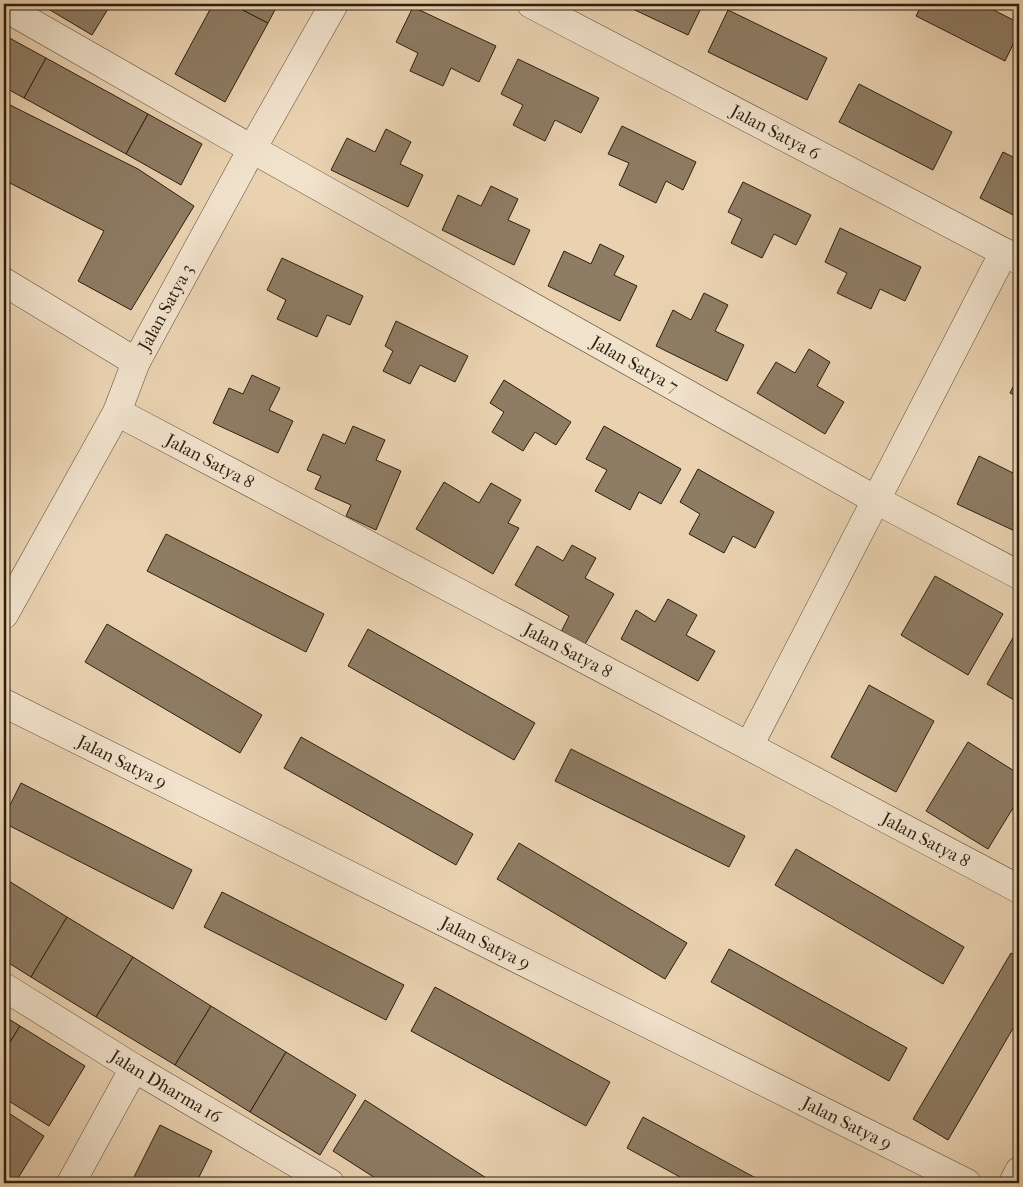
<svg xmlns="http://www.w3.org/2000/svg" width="1023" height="1187" font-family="'IM FELL French Canon',serif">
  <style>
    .building { fill: #8e7c64; stroke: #2b1f10 }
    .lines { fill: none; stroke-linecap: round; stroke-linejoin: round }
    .minor-casing { stroke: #5b4c38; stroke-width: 29 }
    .minor { stroke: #f1e2cc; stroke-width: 28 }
    .labels { text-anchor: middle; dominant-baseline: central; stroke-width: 5; stroke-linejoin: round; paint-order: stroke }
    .street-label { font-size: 18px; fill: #2b1f10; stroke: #f1e2cc }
  </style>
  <rect width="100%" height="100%" fill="#ead2b1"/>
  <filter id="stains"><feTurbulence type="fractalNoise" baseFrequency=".004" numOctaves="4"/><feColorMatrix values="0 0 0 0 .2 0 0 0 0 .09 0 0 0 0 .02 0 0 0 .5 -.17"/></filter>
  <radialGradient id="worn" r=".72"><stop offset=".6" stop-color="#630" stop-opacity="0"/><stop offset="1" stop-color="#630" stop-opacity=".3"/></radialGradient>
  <!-- building -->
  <g class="building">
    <path d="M 47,4 L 111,4 L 92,35 L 45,7 Z"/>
    <path d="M 213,4 L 231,4 L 268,23 L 225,102 L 175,74 Z"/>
    <path d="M 231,4 L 278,4 L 268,23 Z"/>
    <path d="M 622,4 L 703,4 L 688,35 Z"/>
    <path d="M 922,4 L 982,4 L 1019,23 L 1019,32 L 1005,61 L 916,16 Z"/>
    <path d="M 413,7 L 496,46 L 479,82 L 451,68 L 443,86 L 410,71 L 418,53 L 396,42 Z"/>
    <path d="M 728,10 L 827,58 L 807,100 L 708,52 Z"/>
    <path d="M 4,35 L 46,58 L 24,98 L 4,87 Z"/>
    <path d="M 46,58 L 148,114 L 126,154 L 24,98 Z"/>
    <path d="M 518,59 L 599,98 L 581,133 L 555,120 L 545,141 L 513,125 L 523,105 L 501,94 Z"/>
    <path d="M 859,84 L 952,132 L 933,170 L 839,122 Z"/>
    <path d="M 4,102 L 138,169 L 194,206 L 131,310 L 78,281 L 104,231 L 4,180 Z"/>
    <path d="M 148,114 L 202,144 L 181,185 L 126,154 Z"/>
    <path d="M 622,126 L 696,162 L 683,190 L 666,181 L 656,203 L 619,185 L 629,163 L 608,154 Z"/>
    <path d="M 386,129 L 411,142 L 400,164 L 423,175 L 408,207 L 331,170 L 347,138 L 375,152 Z"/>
    <path d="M 1003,152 L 1019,160 L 1019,218 L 980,198 Z"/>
    <path d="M 743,182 L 811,215 L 796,245 L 774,234 L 762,258 L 731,243 L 742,219 L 728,212 Z"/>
    <path d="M 491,186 L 518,199 L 508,220 L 530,230 L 514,265 L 442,230 L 458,195 L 481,206 Z"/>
    <path d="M 840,228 L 921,267 L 905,301 L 880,289 L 871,309 L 837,293 L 847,273 L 825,262 Z"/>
    <path d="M 600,244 L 624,256 L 614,275 L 637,286 L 620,321 L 548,286 L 564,251 L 591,264 Z"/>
    <path d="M 282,258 L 363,296 L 350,325 L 327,315 L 317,337 L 277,319 L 286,300 L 267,290 Z"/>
    <path d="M 704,293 L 728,305 L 715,331 L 744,345 L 727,381 L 656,346 L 673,310 L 691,320 Z"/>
    <path d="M 396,321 L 468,356 L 455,382 L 420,365 L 410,384 L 383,371 L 393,351 L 385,346 Z"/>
    <path d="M 809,349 L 830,362 L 817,386 L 844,402 L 825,434 L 757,393 L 776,362 L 795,373 Z"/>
    <path d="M 252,375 L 280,388 L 269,410 L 293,421 L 278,453 L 213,423 L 229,388 L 243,394 Z"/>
    <path d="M 1019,375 L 1019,397 L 1010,393 Z"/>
    <path d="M 504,380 L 571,422 L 556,445 L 535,432 L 523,451 L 492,432 L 504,412 L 490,403 Z"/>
    <path d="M 353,426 L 385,440 L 376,460 L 401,471 L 376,530 L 346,516 L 351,505 L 315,489 L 321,476 L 307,470 L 323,434 L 345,444 Z"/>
    <path d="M 604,426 L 681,469 L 661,504 L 639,492 L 630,510 L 595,491 L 607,470 L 586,459 Z"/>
    <path d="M 979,456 L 1019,476 L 1019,533 L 957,504 Z"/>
    <path d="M 698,469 L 774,512 L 755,548 L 733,536 L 724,553 L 689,534 L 700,514 L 680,502 Z"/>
    <path d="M 444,482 L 479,503 L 491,483 L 521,500 L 508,523 L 519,528 L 493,574 L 416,529 Z"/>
    <path d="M 166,534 L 324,614 L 306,652 L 147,571 Z"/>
    <path d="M 572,545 L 596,558 L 585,578 L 614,594 L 584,646 L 561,632 L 569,616 L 515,585 L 537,546 L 563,561 Z"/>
    <path d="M 935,576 L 1003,614 L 968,675 L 901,635 Z"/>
    <path d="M 668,599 L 697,615 L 686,635 L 715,651 L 698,681 L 621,639 L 636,610 L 655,622 Z"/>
    <path d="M 107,624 L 262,715 L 240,753 L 85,662 Z"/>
    <path d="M 1019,627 L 1019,703 L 987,684 Z"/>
    <path d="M 368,629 L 535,723 L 514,760 L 348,666 Z"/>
    <path d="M 869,685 L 934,721 L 896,792 L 831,757 Z"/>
    <path d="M 301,737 L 473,834 L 456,865 L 284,768 Z"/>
    <path d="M 968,742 L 1019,774 L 1019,798 L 988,849 L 926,811 Z"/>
    <path d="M 571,749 L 745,836 L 729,867 L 555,781 Z"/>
    <path d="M 21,783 L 192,870 L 173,909 L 4,823 L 4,817 Z"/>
    <path d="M 519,843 L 687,943 L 665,979 L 497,879 Z"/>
    <path d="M 796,849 L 964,947 L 943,984 L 775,885 Z"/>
    <path d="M 4,878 L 67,917 L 31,977 L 4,960 Z"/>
    <path d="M 222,892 L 404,985 L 386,1020 L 204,927 Z"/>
    <path d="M 67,917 L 133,957 L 96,1017 L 31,977 Z"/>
    <path d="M 729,949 L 907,1048 L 889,1081 L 711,982 Z"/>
    <path d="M 1011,953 L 1019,958 L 1019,1018 L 948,1140 L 913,1119 Z"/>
    <path d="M 133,957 L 211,1006 L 175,1065 L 96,1017 Z"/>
    <path d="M 435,987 L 610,1082 L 586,1126 L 411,1031 Z"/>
    <path d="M 211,1006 L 286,1052 L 250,1112 L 175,1065 Z"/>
    <path d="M 4,1016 L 20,1026 L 4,1052 Z"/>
    <path d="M 20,1026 L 85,1066 L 49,1126 L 4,1098 L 4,1052 Z"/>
    <path d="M 286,1052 L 356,1095 L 320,1155 L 250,1112 Z"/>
    <path d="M 365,1100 L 494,1183 L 383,1183 L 333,1151 Z"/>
    <path d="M 4,1110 L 44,1136 L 15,1183 L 4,1183 Z"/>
    <path d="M 643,1117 L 765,1183 L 691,1183 L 627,1148 Z"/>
    <path d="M 160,1125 L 212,1151 L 196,1183 L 131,1183 Z"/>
  </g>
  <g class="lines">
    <!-- minor casing -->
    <g class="minor-casing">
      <g id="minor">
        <path id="s1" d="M 531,4 L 1019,260"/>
        <path id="s2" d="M 4,7 L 252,149 L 876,500 L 1019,575"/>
        <path d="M 4,282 L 136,362"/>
        <path id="s3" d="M 117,412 L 1019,889"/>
        <path id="s4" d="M 4,615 L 117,412 L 136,362 L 252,149 L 334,4"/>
        <path id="s5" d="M 4,703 L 967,1183"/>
        <path d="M 749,746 L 1004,252"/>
        <path id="s6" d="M 4,987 L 134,1068 L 330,1183"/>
        <path d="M 71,1183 L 134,1068"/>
        <path d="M 1013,1183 L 1019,1171"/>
      </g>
    </g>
    <!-- minor -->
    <use href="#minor" class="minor"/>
  </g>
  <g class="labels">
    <!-- street labels -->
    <g class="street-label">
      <text stroke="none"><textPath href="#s1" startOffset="276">Jalan Satya 6</textPath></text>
      <text stroke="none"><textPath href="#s4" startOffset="348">Jalan Satya 3</textPath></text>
      <text stroke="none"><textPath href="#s2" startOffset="725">Jalan Satya 7</textPath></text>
      <text stroke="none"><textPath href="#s3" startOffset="105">Jalan Satya 8</textPath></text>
      <text stroke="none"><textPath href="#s3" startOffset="510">Jalan Satya 8</textPath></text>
      <text stroke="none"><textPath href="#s5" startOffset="132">Jalan Satya 9</textPath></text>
      <text stroke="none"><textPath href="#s3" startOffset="915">Jalan Satya 8</textPath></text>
      <text stroke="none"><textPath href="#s5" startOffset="538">Jalan Satya 9</textPath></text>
      <text stroke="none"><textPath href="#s6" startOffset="190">Jalan Dharma 16</textPath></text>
      <text stroke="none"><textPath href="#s5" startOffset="942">Jalan Satya 9</textPath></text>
    </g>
  </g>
  <!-- margin -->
  <rect width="1023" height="1187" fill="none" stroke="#ead2b1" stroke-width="20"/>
  <rect x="5" y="5" width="1013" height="1177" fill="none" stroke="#2b1f10" stroke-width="2.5"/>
  <rect x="10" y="10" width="1003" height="1167" fill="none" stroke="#2b1f10"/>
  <rect width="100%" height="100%" filter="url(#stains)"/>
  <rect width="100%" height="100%" fill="url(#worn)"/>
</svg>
